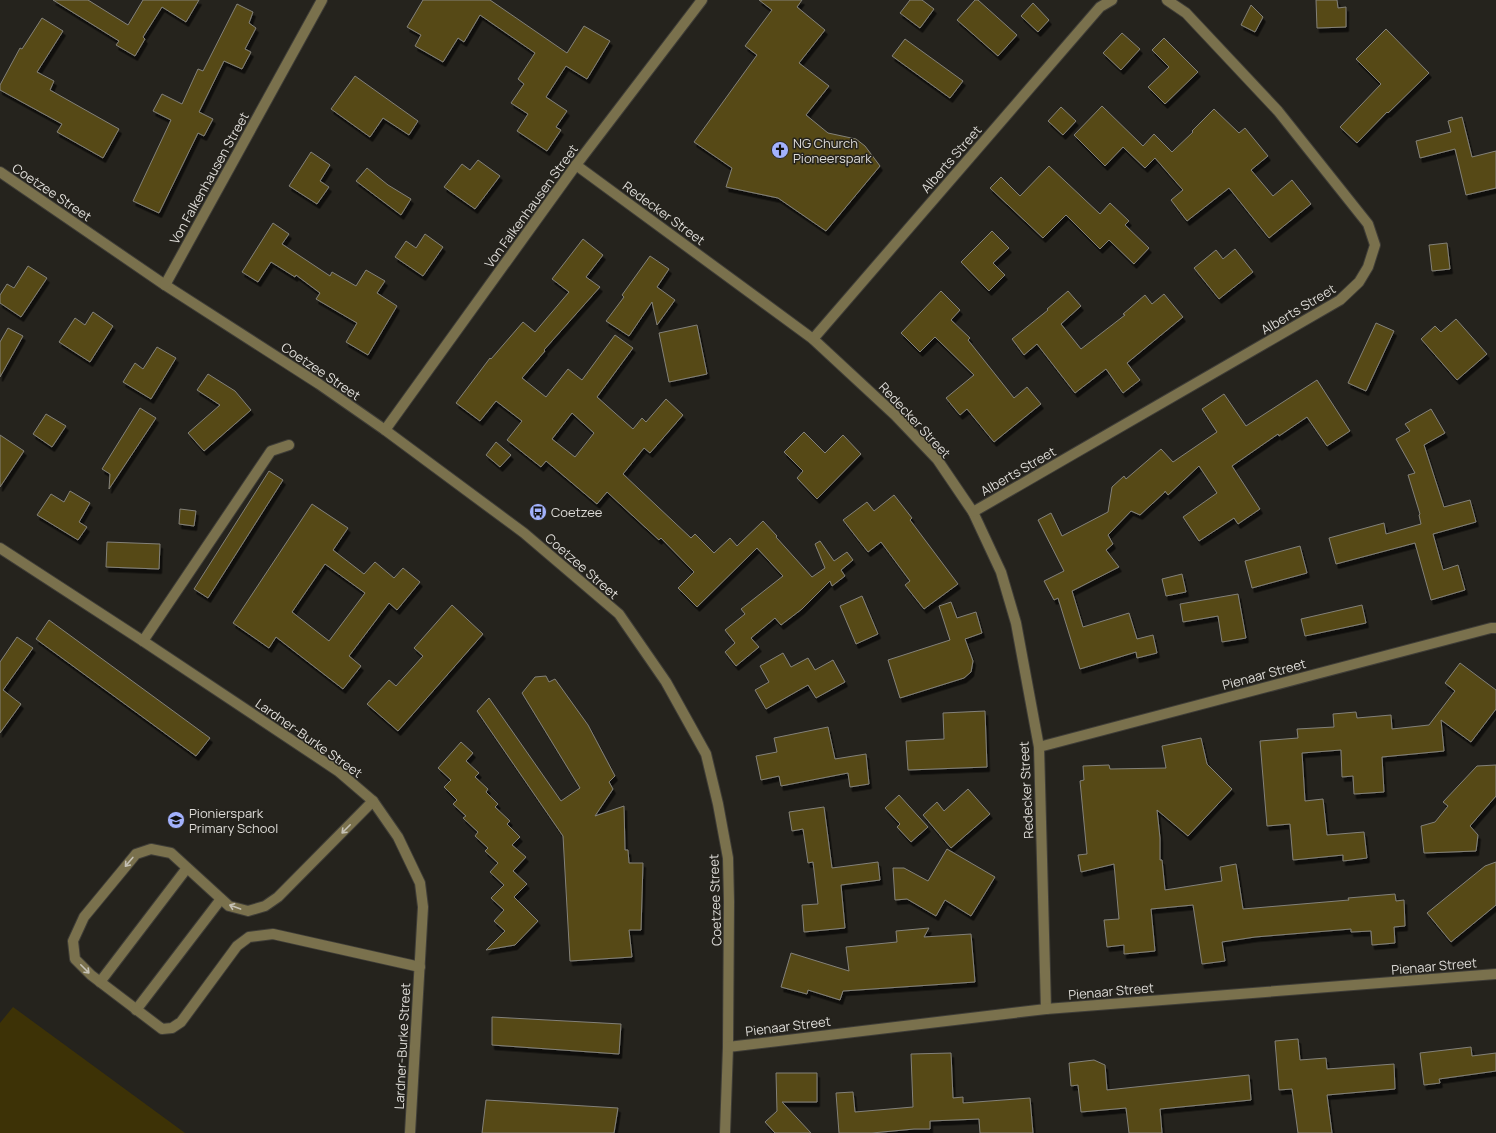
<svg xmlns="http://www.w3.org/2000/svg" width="1496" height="1133" font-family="Manrope,sans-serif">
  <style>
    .green { fill: #3d3206 }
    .building { fill: #564917; stroke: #838179; fill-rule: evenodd; filter: url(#shadow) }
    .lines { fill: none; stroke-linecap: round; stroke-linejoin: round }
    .minor-casing { stroke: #3f3d37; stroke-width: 12 }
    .minor { stroke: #7a714d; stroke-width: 10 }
    .oneway { stroke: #c5c1b5 }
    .labels { text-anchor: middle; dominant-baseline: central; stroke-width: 3; stroke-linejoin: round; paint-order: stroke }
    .poi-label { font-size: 13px; fill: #dedcd8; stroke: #25231d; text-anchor: start }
    .street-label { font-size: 13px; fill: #dedcd8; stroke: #25231d }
  </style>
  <defs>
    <filter id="shadow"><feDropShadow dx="2.5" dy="4.5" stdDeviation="0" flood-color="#0009"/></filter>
  </defs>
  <rect width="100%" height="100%" fill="#25231d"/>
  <!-- green -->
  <path class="green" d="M 13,1007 L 185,1133 L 0,1133 L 0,1023 Z"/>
  <!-- building -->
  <g class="building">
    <path d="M 53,0 L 88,0 L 128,25 L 143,0 L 199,0 L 186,22 L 162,7 L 143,37 L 145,39 L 135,56 L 116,45 L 119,41 Z"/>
    <path d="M 423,0 L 490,0 L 567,53 L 584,26 L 610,41 L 587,79 L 566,66 L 546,97 L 567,111 L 556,127 L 561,130 L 547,151 L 517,131 L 528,114 L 511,103 L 524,84 L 518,79 L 535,53 L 480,15 L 464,42 L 458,38 L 443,62 L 415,46 L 421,35 L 407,27 Z"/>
    <path d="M 759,0 L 802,0 L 797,7 L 825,30 L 799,63 L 829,86 L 806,115 L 828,133 L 856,139 L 865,146 L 880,166 L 826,231 L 778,198 L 726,187 L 732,168 L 694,142 L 757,55 L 745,46 L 772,10 Z"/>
    <path d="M 910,0 L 922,0 L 934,9 L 920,28 L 900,13 Z"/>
    <path d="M 975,0 L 978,0 L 1017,35 L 998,56 L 957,20 Z"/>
    <path d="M 1316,0 L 1337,0 L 1338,8 L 1346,7 L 1346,27 L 1317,28 Z"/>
    <path d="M 1033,3 L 1049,20 L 1038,32 L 1021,16 Z"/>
    <path d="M 237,4 L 253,12 L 249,23 L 256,28 L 245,49 L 251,52 L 242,69 L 224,61 L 199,112 L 213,119 L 204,136 L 198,133 L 159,213 L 133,201 L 171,120 L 153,111 L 162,94 L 182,104 L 198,69 L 203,71 Z"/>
    <path d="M 1251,5 L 1263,17 L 1255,32 L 1241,25 Z"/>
    <path d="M 42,18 L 63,31 L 37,72 L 54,81 L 50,90 L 119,129 L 103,158 L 57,132 L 62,124 L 0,90 L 0,85 L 20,48 L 22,49 Z"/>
    <path d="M 1386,29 L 1429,73 L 1388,113 L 1387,112 L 1357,143 L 1340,127 L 1381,84 L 1356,59 Z"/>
    <path d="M 1122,33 L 1140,49 L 1121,70 L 1103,53 Z"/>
    <path d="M 1164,38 L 1198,72 L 1165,104 L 1148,87 L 1169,67 L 1152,50 Z"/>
    <path d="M 905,39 L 963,81 L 950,98 L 892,56 Z"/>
    <path d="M 355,76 L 418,121 L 409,135 L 383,118 L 370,137 L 331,109 Z"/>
    <path d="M 1102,106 L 1143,146 L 1154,134 L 1172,152 L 1193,132 L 1192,131 L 1214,109 L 1239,133 L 1245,128 L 1268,156 L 1251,170 L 1273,196 L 1292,180 L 1311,204 L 1269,238 L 1229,188 L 1187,221 L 1171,200 L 1183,190 L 1155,158 L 1145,168 L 1123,147 L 1105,166 L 1074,135 Z"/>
    <path d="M 1061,107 L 1076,121 L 1063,135 L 1048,121 Z"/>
    <path d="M 1462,117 L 1472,157 L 1496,151 L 1496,188 L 1466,195 L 1455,149 L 1420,158 L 1416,141 L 1451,132 L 1448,121 Z"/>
    <path d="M 311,152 L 330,165 L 320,181 L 329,187 L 317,204 L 289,186 Z"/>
    <path d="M 478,160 L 500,176 L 475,209 L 444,187 L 462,164 L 470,170 Z"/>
    <path d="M 1049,166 L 1100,214 L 1110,203 L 1129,221 L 1125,225 L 1149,248 L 1134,264 L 1109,240 L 1100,249 L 1066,215 L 1043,238 L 990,188 L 1001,177 L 1020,196 Z"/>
    <path d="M 367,168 L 388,185 L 411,199 L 401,215 L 356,181 Z"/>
    <path d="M 273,223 L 289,234 L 282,244 L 330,276 L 332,272 L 356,286 L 366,270 L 385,281 L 377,293 L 397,306 L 368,355 L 346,342 L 357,323 L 316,299 L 320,293 L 296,275 L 295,277 L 271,262 L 258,282 L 242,272 Z"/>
    <path d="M 992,231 L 1009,248 L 993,263 L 1005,275 L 989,291 L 961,262 Z"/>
    <path d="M 425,234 L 443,247 L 423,276 L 395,257 L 406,241 L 416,248 Z"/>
    <path d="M 583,239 L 603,255 L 586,277 L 600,287 L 544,350 L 545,351 L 522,378 L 546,397 L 568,369 L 582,380 L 615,335 L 633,348 L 597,397 L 633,429 L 642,418 L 646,422 L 666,399 L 683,415 L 650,453 L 644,448 L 623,474 L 691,538 L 695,534 L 714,553 L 730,538 L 737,546 L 763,521 L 777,536 L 776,537 L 812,577 L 825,568 L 815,544 L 820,541 L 834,561 L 847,552 L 853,560 L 841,570 L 845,576 L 832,586 L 830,581 L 802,609 L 781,625 L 775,618 L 751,638 L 759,647 L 736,666 L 725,652 L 735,643 L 725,630 L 745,614 L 741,609 L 783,576 L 757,548 L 697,607 L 678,588 L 694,572 L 661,538 L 659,540 L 607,492 L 597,504 L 546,461 L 541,467 L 507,440 L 522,421 L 496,401 L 480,421 L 456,403 L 490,358 L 491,359 L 523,322 L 535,332 L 569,292 L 552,279 ZM 572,413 L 594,433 L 575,457 L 552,439 Z"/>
    <path d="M 1447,243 L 1450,269 L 1432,271 L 1429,245 Z"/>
    <path d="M 1235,249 L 1253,272 L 1219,299 L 1194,268 L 1216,250 L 1223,259 Z"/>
    <path d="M 650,256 L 669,269 L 657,287 L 675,300 L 657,325 L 652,302 L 629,336 L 606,321 L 624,297 L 622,295 Z"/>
    <path d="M 28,266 L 47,278 L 21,317 L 0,303 L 0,295 L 7,284 L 14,288 Z"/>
    <path d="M 941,291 L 960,310 L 951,320 L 970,338 L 968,340 L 1014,398 L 1027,387 L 1041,404 L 994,442 L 967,409 L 960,415 L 946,398 L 974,375 L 935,337 L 920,352 L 901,333 Z"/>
    <path d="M 1068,291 L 1081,306 L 1061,324 L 1081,349 L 1125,315 L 1123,314 L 1145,295 L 1152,304 L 1164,294 L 1183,317 L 1127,363 L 1140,380 L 1123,393 L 1106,369 L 1075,393 L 1037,344 L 1024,355 L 1012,339 L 1048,310 L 1047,309 Z"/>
    <path d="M 93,312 L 113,326 L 90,362 L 59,342 L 75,318 L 85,325 Z"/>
    <path d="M 1456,319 L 1487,354 L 1457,380 L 1421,339 L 1435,326 L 1441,332 Z"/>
    <path d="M 1376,323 L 1394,331 L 1366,391 L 1348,383 Z"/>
    <path d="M 697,325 L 707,374 L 669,382 L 659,333 Z"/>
    <path d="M 8,328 L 23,336 L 0,377 L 0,342 Z"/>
    <path d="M 157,347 L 176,358 L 151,399 L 123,382 L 135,363 L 143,369 Z"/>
    <path d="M 208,374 L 235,391 L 251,410 L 204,451 L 188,433 L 220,405 L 197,390 Z"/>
    <path d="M 1317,380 L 1350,431 L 1327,446 L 1307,417 L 1279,436 L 1278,434 L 1232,466 L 1260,509 L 1238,524 L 1234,518 L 1199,541 L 1183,517 L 1217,493 L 1199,466 L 1168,495 L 1165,491 L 1165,492 L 1140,515 L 1131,511 L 1108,535 L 1113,544 L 1106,550 L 1119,567 L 1072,591 L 1083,627 L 1129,613 L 1137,639 L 1153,635 L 1157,653 L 1137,658 L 1136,652 L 1080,669 L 1058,598 L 1054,600 L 1044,581 L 1064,571 L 1038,520 L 1051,513 L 1062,536 L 1108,512 L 1112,487 L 1124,476 L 1126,479 L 1161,449 L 1173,462 L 1217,432 L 1202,409 L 1224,394 L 1246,426 Z"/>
    <path d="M 140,408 L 156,418 L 109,489 L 110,474 L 102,469 Z"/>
    <path d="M 1431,409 L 1445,433 L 1424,445 L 1444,507 L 1470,500 L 1476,522 L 1433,534 L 1443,570 L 1458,565 L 1465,590 L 1431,600 L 1415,543 L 1336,564 L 1329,538 L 1384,523 L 1386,534 L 1421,524 L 1419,515 L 1420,514 L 1408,475 L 1415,473 L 1396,439 L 1410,431 L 1405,424 Z"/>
    <path d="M 46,414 L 66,426 L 52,447 L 33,434 Z"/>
    <path d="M 804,432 L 825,453 L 843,435 L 861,454 L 817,499 L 797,478 L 803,471 L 784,452 Z"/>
    <path d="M 0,435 L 24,451 L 0,487 Z"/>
    <path d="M 496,442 L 511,455 L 500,467 L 486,455 Z"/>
    <path d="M 269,471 L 283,480 L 208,598 L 194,589 Z"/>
    <path d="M 70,491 L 90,503 L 79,522 L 87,527 L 78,540 L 37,515 L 51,494 L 64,502 Z"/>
    <path d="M 894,495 L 912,518 L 910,520 L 958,584 L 924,609 L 905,585 L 910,581 L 881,542 L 868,552 L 843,520 L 867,502 L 874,511 Z"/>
    <path d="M 312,504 L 348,528 L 333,550 L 364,574 L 375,562 L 394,578 L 403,568 L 420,582 L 397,610 L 389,603 L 349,656 L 361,666 L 343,689 L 276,637 L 269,648 L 233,623 ZM 325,564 L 365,593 L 329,641 L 292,612 Z"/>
    <path d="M 180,509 L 196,511 L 194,526 L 179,524 Z"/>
    <path d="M 107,542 L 160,544 L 159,569 L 106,567 Z"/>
    <path d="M 1300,546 L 1307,573 L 1252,588 L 1245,561 Z"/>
    <path d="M 1182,574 L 1186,592 L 1166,596 L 1162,579 Z"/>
    <path d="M 1238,594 L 1246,638 L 1222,642 L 1218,616 L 1183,622 L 1180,604 Z"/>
    <path d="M 862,596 L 878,634 L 856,644 L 840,606 Z"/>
    <path d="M 951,602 L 957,618 L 976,612 L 982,633 L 965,639 L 973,661 L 971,672 L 964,678 L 900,698 L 888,660 L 950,640 L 939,606 Z"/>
    <path d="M 452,605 L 483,634 L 398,731 L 367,704 L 389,680 L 396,686 L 423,656 L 414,648 Z"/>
    <path d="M 1362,605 L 1366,623 L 1305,636 L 1301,619 Z"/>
    <path d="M 49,620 L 210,738 L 196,756 L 36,639 Z"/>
    <path d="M 17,637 L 33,648 L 3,690 L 21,704 L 0,733 L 0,662 Z"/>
    <path d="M 783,653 L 791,667 L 808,658 L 815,670 L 833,660 L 845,682 L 816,698 L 808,685 L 766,709 L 755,690 L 769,682 L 760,666 Z"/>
    <path d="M 1460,663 L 1496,690 L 1496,709 L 1471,742 L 1441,720 L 1444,751 L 1382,757 L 1384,792 L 1354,794 L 1353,776 L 1342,777 L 1341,750 L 1302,753 L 1305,801 L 1323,799 L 1327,835 L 1364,832 L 1367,858 L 1343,861 L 1343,855 L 1293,860 L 1290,824 L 1267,826 L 1260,741 L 1298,738 L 1297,729 L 1334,727 L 1333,714 L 1356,712 L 1357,718 L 1391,715 L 1392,729 L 1429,725 L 1455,691 L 1445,683 Z"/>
    <path d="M 546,676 L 549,682 L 555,679 L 588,725 L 615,776 L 609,782 L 613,789 L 595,816 L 624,806 L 625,850 L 628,850 L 629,863 L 643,863 L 641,930 L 629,930 L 632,957 L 570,961 L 563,836 L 477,711 L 489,698 L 561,801 L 580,788 L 522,693 L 535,677 Z"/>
    <path d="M 985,711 L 987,767 L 908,770 L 906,741 L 944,739 L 943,713 Z"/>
    <path d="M 828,727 L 835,759 L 866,754 L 869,784 L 850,787 L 848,773 L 781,786 L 779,776 L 761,780 L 756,756 L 777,752 L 774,738 Z"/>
    <path d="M 1201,738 L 1207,764 L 1232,789 L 1188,836 L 1157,810 L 1160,838 L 1160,860 L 1162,860 L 1165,890 L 1222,881 L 1220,867 L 1236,864 L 1243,909 L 1349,900 L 1348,898 L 1395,894 L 1396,901 L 1404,900 L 1405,926 L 1394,927 L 1395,943 L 1372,945 L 1371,931 L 1351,932 L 1351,929 L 1255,937 L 1222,942 L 1225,961 L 1202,964 L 1193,905 L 1151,909 L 1155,951 L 1124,954 L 1124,945 L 1107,947 L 1104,920 L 1119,919 L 1114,864 L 1081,872 L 1078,855 L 1087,854 L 1080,781 L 1084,780 L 1083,766 L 1109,765 L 1110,769 L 1166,768 L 1162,746 Z"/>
    <path d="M 461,742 L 473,753 L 466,761 L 479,773 L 475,777 L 488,789 L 486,792 L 498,804 L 495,807 L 510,821 L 507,824 L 520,837 L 512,845 L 526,857 L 513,871 L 527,884 L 514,897 L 538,921 L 515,945 L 486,950 L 505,931 L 494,921 L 504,910 L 491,898 L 504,885 L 490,872 L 498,863 L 485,851 L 488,848 L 475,836 L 478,832 L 463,818 L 466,816 L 453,804 L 457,800 L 444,787 L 451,780 L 438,768 Z"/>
    <path d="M 1496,765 L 1496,796 L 1470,826 L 1478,835 L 1476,851 L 1424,853 L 1421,826 L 1435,822 L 1448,806 L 1443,802 L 1477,766 Z"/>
    <path d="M 968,789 L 990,814 L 951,848 L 923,815 L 937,802 L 944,811 Z"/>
    <path d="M 899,795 L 928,827 L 911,842 L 897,827 L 900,824 L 885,808 Z"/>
    <path d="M 824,807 L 832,868 L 878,862 L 880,880 L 841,885 L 845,928 L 804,932 L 802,905 L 818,904 L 813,862 L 808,863 L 803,829 L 792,831 L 789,812 Z"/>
    <path d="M 947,849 L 995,877 L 971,916 L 945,900 L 936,916 L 907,899 L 895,900 L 893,868 L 904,868 L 928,881 Z"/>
    <path d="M 1496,862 L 1496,905 L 1451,942 L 1427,913 L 1485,866 Z"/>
    <path d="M 929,928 L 924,937 L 971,934 L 975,982 L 843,991 L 840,1000 L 808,990 L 807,994 L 781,987 L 791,953 L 849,971 L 846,947 L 897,942 L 896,931 Z"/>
    <path d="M 492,1017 L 621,1024 L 619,1054 L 492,1045 Z"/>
    <path d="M 1298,1039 L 1300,1060 L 1326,1058 L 1327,1069 L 1394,1064 L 1395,1089 L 1327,1095 L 1332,1133 L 1298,1133 L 1292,1089 L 1279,1090 L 1275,1041 Z"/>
    <path d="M 1471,1047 L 1472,1056 L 1496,1053 L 1496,1071 L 1439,1079 L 1440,1083 L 1424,1085 L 1420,1053 Z"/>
    <path d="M 951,1053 L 953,1098 L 963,1097 L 963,1103 L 1030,1098 L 1033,1133 L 980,1133 L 979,1119 L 930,1121 L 930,1129 L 914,1129 L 872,1133 L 839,1133 L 836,1093 L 853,1092 L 855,1112 L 913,1107 L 911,1054 Z"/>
    <path d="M 1094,1060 L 1105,1065 L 1107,1090 L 1249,1075 L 1251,1100 L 1160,1109 L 1162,1133 L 1129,1133 L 1126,1108 L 1081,1112 L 1078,1085 L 1071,1086 L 1069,1063 Z"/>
    <path d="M 776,1073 L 817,1073 L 817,1102 L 782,1102 L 811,1133 L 775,1133 L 765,1122 L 777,1111 Z"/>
    <path d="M 486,1100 L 618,1108 L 614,1133 L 482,1133 Z"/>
  </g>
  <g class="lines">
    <!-- minor casing -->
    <g class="minor-casing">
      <g id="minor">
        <path d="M 576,165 L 813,339 L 895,415 L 937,459 L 973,512 L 1001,572 L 1016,623 L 1039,747 L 1046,1009"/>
        <path d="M 0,172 L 165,285 L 319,384 L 385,430 L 524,533 L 619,614 L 666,682 L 706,754 L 718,804 L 728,858 L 729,902 L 728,1047 L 725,1133"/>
        <path d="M 165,285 L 322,0"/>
        <path d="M 813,339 L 1100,7 L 1112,0"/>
        <path d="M 385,430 L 576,165 L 702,0"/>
        <path d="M 973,512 L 1340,300 L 1359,282 L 1368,267 L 1375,245 L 1368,224 L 1278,111 L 1186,13 L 1167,0"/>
        <path d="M 0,548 L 143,641 L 338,771 L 373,801 L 398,837 L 420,883 L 423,907 L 410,1133"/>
        <path d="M 143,641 L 271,451 L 289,445"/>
        <path d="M 1039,747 L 1491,628 L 1496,628"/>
        <path d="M 373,801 L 278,897 L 265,906 L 248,911 L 229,906 L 171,853 L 151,849 L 136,854 L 84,917 L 73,941 L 75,959 L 91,975 L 162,1029 L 172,1028 L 181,1022 L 237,946 L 249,937 L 273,934 L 420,967"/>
        <path d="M 100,982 L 187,868"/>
        <path d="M 136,1010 L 221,899"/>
        <path d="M 728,1047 L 1046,1009 L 1496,974"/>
      </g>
    </g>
    <!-- minor -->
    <use href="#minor" class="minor"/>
  </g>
  <!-- one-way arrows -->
  <defs><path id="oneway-shaft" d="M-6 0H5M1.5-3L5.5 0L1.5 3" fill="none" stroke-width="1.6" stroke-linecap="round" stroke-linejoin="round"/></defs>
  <g class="oneway">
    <use href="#oneway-shaft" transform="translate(346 829) rotate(135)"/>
    <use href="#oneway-shaft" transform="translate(129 862) rotate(130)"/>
    <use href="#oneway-shaft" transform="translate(235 907) rotate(-160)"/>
    <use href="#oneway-shaft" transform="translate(85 969) rotate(45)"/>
  </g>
  <!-- icons -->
  <defs>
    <g id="church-disc" transform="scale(0.9)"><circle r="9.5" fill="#a3b2fd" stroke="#25231d"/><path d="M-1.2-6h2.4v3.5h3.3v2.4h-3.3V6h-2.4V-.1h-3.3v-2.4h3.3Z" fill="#111"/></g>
    <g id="bus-disc" transform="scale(0.9)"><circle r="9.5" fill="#a3b2fd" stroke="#25231d"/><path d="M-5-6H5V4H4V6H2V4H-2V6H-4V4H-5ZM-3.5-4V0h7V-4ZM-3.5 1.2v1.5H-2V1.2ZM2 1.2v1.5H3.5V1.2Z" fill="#111"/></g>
    <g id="school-disc" transform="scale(0.9)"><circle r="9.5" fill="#a3b2fd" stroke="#25231d"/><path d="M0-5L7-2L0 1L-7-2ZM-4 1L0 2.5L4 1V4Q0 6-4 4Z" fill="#111"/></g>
  </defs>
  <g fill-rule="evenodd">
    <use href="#church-disc" x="780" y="150"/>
    <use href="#bus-disc" x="538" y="512"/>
    <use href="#school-disc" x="176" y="820"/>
  </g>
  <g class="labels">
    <!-- poi labels -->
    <g class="poi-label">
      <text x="793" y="143">NG Church<tspan x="793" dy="15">Pioneerspark</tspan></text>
      <text x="551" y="512">Coetzee</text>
      <text x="189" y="813">Pionierspark<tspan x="189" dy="15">Primary School</tspan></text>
    </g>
    <!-- street labels -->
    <g class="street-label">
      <text transform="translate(951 159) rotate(-49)">Alberts Street</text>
      <text transform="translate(209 178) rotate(-61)">Von Falkenhausen Street</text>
      <text transform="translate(52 192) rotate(34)">Coetzee Street</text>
      <text transform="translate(531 206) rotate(-54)">Von Falkenhausen Street</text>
      <text transform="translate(664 213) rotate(36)">Redecker Street</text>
      <text transform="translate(1298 309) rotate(-31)">Alberts Street</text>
      <text transform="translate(321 371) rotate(34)">Coetzee Street</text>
      <text transform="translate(915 420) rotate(47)">Redecker Street</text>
      <text transform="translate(1018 471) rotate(-30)">Alberts Street</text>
      <text transform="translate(582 566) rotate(41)">Coetzee Street</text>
      <text transform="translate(1264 674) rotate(-15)">Pienaar Street</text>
      <text transform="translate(309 738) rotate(35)">Lardner-Burke Street</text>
      <text transform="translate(1026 790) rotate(-93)">Redecker Street</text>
      <text transform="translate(715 900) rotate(-92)">Coetzee Street</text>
      <text transform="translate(1434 966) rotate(-5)">Pienaar Street</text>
      <text transform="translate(1111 991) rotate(-5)">Pienaar Street</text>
      <text transform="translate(788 1026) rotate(-7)">Pienaar Street</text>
      <text transform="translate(402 1046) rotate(-87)">Lardner-Burke Street</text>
    </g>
  </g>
</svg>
